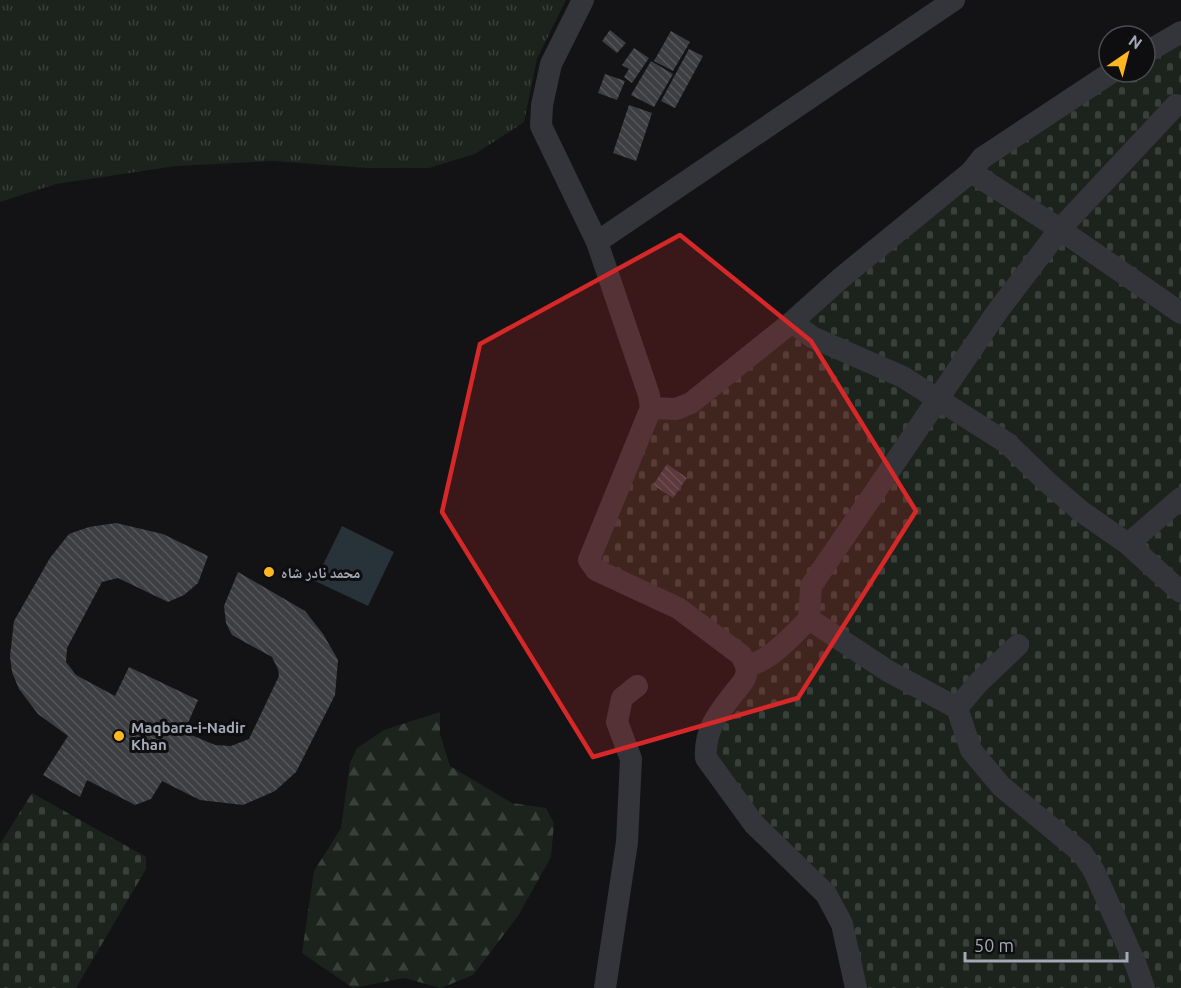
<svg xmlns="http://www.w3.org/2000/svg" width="1181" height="988" font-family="Ubuntu,'Noto Naskh Arabic',sans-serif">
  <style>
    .grass { fill: url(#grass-tufts) }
    .forest { fill: url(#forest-firs) }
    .cemetery { fill: url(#cemetery-stones) }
    .water { fill: #283239 }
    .building { fill: url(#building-back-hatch) }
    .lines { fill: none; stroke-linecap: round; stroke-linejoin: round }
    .minor { stroke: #34353a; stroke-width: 22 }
    .marked { fill: #d62828; fill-opacity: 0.2; stroke: #d62828; stroke-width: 4.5; stroke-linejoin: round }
    .poi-dot { fill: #ffb621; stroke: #0e0e10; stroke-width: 2 }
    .labels { text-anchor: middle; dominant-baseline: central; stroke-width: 6; stroke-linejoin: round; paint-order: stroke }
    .poi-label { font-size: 15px; font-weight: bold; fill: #a3a9b6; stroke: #0e0e10; text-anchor: start }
  </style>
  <defs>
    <pattern id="grass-tufts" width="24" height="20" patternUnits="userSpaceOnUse" patternTransform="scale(1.5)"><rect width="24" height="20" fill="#1b231c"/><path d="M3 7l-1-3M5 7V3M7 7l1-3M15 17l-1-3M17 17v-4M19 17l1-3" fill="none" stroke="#39403b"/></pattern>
    <pattern id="forest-firs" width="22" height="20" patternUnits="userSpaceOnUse" patternTransform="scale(1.5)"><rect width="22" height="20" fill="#1b231c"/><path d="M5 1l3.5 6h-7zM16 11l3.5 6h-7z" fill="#39403b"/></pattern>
    <pattern id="cemetery-stones" width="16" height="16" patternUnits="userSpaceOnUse" patternTransform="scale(1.5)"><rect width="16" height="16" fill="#1b231c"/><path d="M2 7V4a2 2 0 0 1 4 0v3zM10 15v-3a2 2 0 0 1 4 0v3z" fill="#39403b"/></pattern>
    <pattern id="building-back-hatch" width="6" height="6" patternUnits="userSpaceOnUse" patternTransform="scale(1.5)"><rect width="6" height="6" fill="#3c3e42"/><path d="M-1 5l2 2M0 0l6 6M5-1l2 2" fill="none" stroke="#55575b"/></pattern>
  </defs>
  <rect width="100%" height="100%" fill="#131315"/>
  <!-- grass -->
  <path class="grass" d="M 0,0 L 566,0 L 537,59 L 524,122 L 475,154 L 429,168 L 367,168 L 273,161 L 176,166 L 56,184 L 0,202 Z"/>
  <!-- forest -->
  <path class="forest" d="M 440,712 L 440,734 L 450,766 L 512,803 L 546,808 L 554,823 L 551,857 L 518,916 L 473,975 L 441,988 L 404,978 L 353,988 L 302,953 L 314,871 L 341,828 L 350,763 L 357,748 L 384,730 Z"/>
  <!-- cemetery -->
  <g class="cemetery">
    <path d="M 1181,32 L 1181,988 L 856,988 L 842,924 L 706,758 L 746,677 L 741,655 L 596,570 L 651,408 L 676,409 L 841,277 L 1112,72 L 1145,72 L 1145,53 Z"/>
    <path d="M 32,793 L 146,857 L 146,869 L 76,988 L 0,988 L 0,844 Z"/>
  </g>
  <!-- water -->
  <path class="water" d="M 342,526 L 394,552 L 368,606 L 315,581 Z"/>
  <!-- building -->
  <g class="building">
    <path d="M 610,30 L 626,43 L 617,53 L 602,41 Z"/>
    <path d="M 671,31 L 690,42 L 673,71 L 654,61 Z"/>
    <path d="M 634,48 L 649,58 L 632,83 L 624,77 L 629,69 L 622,65 Z"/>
    <path d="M 689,49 L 703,56 L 675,108 L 661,101 Z"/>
    <path d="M 651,61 L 673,74 L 654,107 L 631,95 Z"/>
    <path d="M 605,74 L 625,81 L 617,100 L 598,93 Z"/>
    <path d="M 629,105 L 652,113 L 636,161 L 613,153 Z"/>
    <path d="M 667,464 L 687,478 L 673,498 L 653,485 Z"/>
    <path d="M 116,523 L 163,534 L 208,556 L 198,583 L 184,595 L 168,602 L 118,578 L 102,582 L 67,648 L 66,662 L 76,675 L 115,696 L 129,667 L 198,700 L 184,732 L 215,745 L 231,746 L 249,739 L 279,676 L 278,669 L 272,657 L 232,635 L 226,623 L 224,606 L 238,572 L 305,611 L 323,634 L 338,660 L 335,695 L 296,772 L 275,791 L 243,805 L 200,800 L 162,781 L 151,799 L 135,805 L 87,780 L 80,797 L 43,775 L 68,736 L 38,714 L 19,689 L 12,672 L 10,656 L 14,621 L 50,558 L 69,534 L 89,527 Z"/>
  </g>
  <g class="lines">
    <!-- minor -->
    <g class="minor">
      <path d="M 583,0 L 551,64 L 542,105 L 541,126 L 597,242 L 649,395 L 651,408 L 589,560 L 596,570 L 678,608 L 741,655 C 745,663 749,669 745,678 C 743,683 737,689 734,693 C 718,713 704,731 706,758 L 754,824 L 826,894 L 842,924 L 856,988"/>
      <path d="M 1145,53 L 1181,32"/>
      <path d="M 971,172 L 1055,226 L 1181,313"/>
      <path d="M 597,242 L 954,0"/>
      <path d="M 792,322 L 812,337 L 903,377 L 1007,443 L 1047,482 L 1082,512 L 1128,544 L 1181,592"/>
      <path d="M 651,408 L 676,409 L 691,403 L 792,322 L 841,278 L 971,172 L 982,158 L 1112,72"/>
      <path d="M 1128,544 L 1181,498"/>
      <path d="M 809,619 L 888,671 L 957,708 L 979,682 L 1018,645"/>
      <path d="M 747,666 C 769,662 793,635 809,619 L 811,586 L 997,312 L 1060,229 L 1176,105"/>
      <path d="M 957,708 L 971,750 L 1001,786 L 1082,853 L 1094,871 L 1136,965 L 1144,988"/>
      <path d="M 605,988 L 627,842 L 631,759 L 617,722 L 622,698 L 637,686"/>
    </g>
  </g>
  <!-- marked area -->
  <path class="marked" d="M 680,235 L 811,341 L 916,511 L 798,698 L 593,757 L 442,512 L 480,344 Z"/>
  <!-- markers -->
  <g class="poi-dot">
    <circle cx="269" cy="572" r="6"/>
    <circle cx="119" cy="736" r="6"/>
  </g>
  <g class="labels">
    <!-- poi labels -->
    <g class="poi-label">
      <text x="281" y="572">محمد نادر شاه</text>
      <text x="131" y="727">Maqbara-i-Nadir<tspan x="131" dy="17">Khan</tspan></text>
    </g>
  </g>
  <!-- north arrow -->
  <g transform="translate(1127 54) rotate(35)"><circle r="28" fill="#0e0e10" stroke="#4a4c52" stroke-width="1.5"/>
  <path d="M0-4.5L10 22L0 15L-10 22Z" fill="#ffb621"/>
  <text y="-9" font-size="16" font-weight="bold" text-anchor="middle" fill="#a3a9b6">N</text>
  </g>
  <!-- scale -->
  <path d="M965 952v9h162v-9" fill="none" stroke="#a3a9b6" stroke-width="3"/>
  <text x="974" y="952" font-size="18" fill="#a3a9b6" stroke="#0e0e10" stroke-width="4.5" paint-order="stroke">50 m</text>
</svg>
